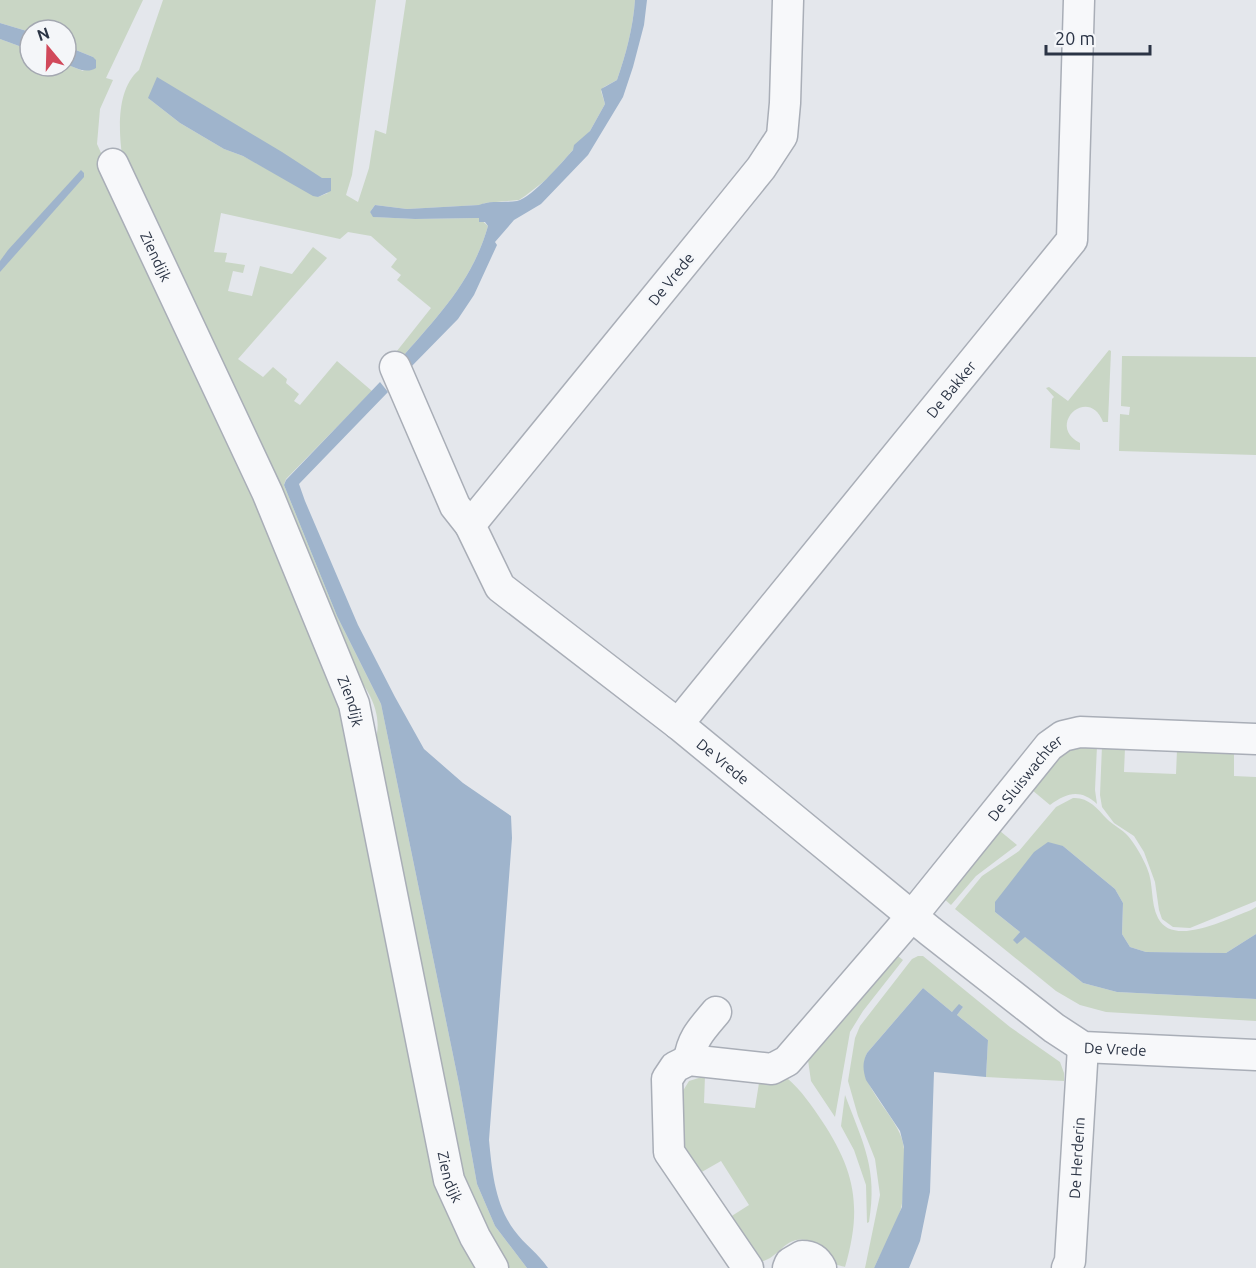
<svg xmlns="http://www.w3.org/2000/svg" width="1256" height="1268" font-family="Ubuntu,sans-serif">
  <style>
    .green { fill: #c9d6c5; fill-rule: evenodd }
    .water { fill: #9fb4cc }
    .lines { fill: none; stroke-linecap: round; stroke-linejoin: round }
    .street-casing { stroke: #a9aeb7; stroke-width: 33 }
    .street { stroke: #f7f8fa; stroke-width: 30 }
    .labels { text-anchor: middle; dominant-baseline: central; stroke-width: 5; stroke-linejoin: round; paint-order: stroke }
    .street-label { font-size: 15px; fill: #2b3445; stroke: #f4f6f9 }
  </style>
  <rect width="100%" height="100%" fill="#e4e7ec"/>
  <!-- green -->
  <g class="green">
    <path d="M 0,0 L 143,0 L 106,78 L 113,80 L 100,109 L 97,144 L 325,649 L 485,1268 L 0,1268 L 0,39 L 30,50 L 30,66 L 66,66 L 66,64 L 83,71 L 93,57 L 66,46 L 66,30 L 30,30 L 30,32 L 0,23 Z"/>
    <path d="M 163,0 L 376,0 L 352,175 L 346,195 L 358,202 L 369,168 L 375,130 L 386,134 L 406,0 L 635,0 C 633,28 626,54 617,80 L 604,87 L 601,91 L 605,104 L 590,131 L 547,179 L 525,196 L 519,200 L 485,203 L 480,205 L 407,209 L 375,205 L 370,212 L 374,217 L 415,219 L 479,218 L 488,226 C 472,283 435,319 398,362 L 393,356 L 431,308 L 397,280 L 401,275 L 391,267 L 397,259 L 371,236 L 348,232 L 340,239 L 221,213 L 214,252 L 227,253 L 225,262 L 245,265 L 243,273 L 233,271 L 228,291 L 252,296 L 260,266 L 292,274 L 313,247 L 327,258 L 238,359 L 263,377 L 273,367 L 287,379 L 286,383 L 299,394 L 294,401 L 300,405 L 337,361 L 372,391 L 286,479 L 284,485 L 337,616 L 381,704 L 459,1084 L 477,1184 L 495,1226 L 527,1268 L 502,1268 L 465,1204 L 370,762 C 372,752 376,743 377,733 C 381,710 366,683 349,669 L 124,168 C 119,139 114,91 139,70 ZM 148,98 L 328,193 L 318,197 L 243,156 L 224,149 L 180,123 Z"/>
    <path d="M 1109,350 L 1111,351 L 1108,422 L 1103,422 C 1089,385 1045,425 1080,443 L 1080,450 L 1050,448 L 1052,399 L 1054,397 L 1046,388 L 1049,387 L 1068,401 Z"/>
    <path d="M 1122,356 L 1256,357 L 1256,455 L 1119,451 L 1120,414 L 1129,415 L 1130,407 L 1121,406 Z"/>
    <path d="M 1071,746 L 1097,746 L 1095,790 L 1097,804 C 1081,789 1067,792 1050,805 L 1032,790 L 1059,754 Z"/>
    <path d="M 1102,746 L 1125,748 L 1124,772 L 1176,774 L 1177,750 L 1234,753 L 1234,776 L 1256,777 L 1256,901 L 1190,928 L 1173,927 L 1162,919 L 1159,910 L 1155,882 L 1144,852 L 1134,836 L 1114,823 L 1102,807 L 1100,795 Z"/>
    <path d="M 1073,798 C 1088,797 1097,808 1107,819 C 1113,825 1122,829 1128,836 C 1135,844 1143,858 1147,868 C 1154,884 1150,902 1158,918 C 1173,948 1229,918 1251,910 L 1256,907 L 1256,934 L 1226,953 L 1146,952 L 1130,947 L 1122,934 L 1123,903 L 1115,889 L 1063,846 L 995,912 L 1020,932 L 1014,940 L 1024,936 L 1083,983 L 1117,992 L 1256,999 L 1256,1021 L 1106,1012 L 1080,1005 L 1056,991 L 955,909 L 982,876 L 1019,851 L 1056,807 Z"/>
    <path d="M 1000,831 L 1017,845 L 976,876 L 951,905 L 942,897 Z"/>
    <path d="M 894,953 L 903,960 L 863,1011 L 850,1032 L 835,1117 L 811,1081 L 808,1060 Z"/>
    <path d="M 918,956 L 923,956 L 1010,1027 L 1060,1062 L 1064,1073 L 1064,1081 L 986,1077 L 988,1040 L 957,1015 L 963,1007 L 952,1012 L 923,988 L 867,1053 C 852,1085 902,1116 904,1149 C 905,1161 904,1198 901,1209 C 894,1229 883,1249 874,1268 L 865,1268 L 880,1195 L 875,1159 L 858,1116 L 848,1081 L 855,1038 L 860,1026 L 912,959 Z"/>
    <path d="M 705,1076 L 704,1103 L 755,1108 L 759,1083 L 774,1082 L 787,1078 C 802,1091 811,1105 822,1121 C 856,1172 862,1209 845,1267 C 842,1266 835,1265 832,1262 C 824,1256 823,1246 813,1242 C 785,1231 781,1259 759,1262 L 727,1219 L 749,1205 L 721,1161 L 700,1173 L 681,1146 L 681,1094 L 689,1081 Z"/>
    <path d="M 845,1095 C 863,1143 878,1169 869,1222 L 867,1223 L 866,1185 L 854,1150 L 841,1126 Z"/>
  </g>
  <!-- water -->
  <g class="water">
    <path d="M 635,0 L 647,0 L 644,25 L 633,67 L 623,97 L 588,155 L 541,204 L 514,220 L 495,242 L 497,245 L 474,295 L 458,319 L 407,371 L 398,362 C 435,319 472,283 488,226 L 485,222 L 479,222 L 479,218 L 415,219 L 373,217 L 370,212 L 375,205 L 407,209 L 479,205 C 490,200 504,203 517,201 C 533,197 561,163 573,150 L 574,145 L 590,131 L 605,104 L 601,89 L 617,80 C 626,54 633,28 635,0 Z"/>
    <path d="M 0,23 L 30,32 L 30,50 L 0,39 Z"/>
    <path d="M 66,46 L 93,57 L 96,60 L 96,68 C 86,74 76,68 66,64 Z"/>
    <path d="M 157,77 L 282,152 L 322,178 L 331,178 L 331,191 L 318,197 L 313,196 L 243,156 L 224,149 L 180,123 L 148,98 Z"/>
    <path d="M 81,170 L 84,173 L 84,177 L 0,272 L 0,261 L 8,250 Z"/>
    <path d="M 380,382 L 388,392 L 299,484 L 305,501 L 358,625 L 395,697 L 424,749 L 463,783 L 511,816 L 512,838 L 489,1140 C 492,1171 495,1204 514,1230 C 524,1244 539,1254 548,1268 L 527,1268 L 495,1226 L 477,1184 L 459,1084 L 381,704 L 337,616 L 284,485 L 286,480 Z"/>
    <path d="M 1048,842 L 1063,846 L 1115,889 L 1123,903 L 1122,934 L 1130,947 L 1146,952 L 1226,953 L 1256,934 L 1256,999 L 1117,992 L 1083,983 L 1025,937 L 1017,944 L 1013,940 L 1020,932 L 995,912 L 995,902 L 1034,852 Z"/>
    <path d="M 923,988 L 952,1012 L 959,1004 L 963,1007 L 957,1015 L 988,1040 L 986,1077 L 934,1072 L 930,1192 L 920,1241 L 909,1268 L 874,1268 L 902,1207 L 904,1147 L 900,1131 L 866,1080 C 863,1070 862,1063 867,1053 Z"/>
  </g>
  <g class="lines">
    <!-- street casing -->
    <g class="street-casing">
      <g id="street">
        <path id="s1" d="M 788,0 L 785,103 L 782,136 L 761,168 L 723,215 L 470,525 L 500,587 L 678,724 L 930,931 L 1054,1028 L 1083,1047 L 1256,1055"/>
        <path id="s2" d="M 113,164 L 267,492 L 354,704 L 449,1180 L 475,1237 L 493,1268"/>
        <path d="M 395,367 L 455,506 L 470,525"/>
        <path id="s3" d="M 678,724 L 1072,240 L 1079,0"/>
        <path d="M 689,1060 C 692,1038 702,1029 716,1012"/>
        <path id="s4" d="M 748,1268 L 669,1152 L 667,1079 L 675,1067 L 689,1060 L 772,1069 L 787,1061 L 912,916 L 1049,746 L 1063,736 L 1080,732 L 1256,739"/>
        <path d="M 788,1268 L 790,1263 L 802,1256 C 812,1256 817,1260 821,1268"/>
        <path id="s5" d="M 1067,1268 L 1070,1261 L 1083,1047"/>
      </g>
    </g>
    <!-- street -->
    <use href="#street" class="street"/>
  </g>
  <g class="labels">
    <!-- street labels -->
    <g class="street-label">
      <text stroke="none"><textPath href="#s2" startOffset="102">Ziendijk</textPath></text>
      <text transform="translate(671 279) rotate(-51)">De Vrede</text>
      <text stroke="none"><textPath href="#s3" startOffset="432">De Bakker</textPath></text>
      <text stroke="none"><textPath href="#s2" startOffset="588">Ziendijk</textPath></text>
      <text stroke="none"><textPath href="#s1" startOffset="987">De Vrede</textPath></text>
      <text stroke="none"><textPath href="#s4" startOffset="714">De Sluiswachter</textPath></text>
      <text stroke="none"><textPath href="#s1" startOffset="1479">De Vrede</textPath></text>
      <text stroke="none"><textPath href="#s5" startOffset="111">De Herderin</textPath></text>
      <text stroke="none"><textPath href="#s2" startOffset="1074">Ziendijk</textPath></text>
    </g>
  </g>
  <!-- north arrow -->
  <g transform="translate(48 48) rotate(341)"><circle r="28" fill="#f4f6f9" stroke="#a4a8b1" stroke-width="1.5"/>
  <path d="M0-4.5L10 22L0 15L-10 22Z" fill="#d1495b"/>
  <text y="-9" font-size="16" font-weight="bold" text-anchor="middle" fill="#2b3445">N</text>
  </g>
  <!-- scale -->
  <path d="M1046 45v9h104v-9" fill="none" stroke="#2b3445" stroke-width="3"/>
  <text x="1055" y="45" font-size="18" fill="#2b3445" stroke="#f4f6f9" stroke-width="4.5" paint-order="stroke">20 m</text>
</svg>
